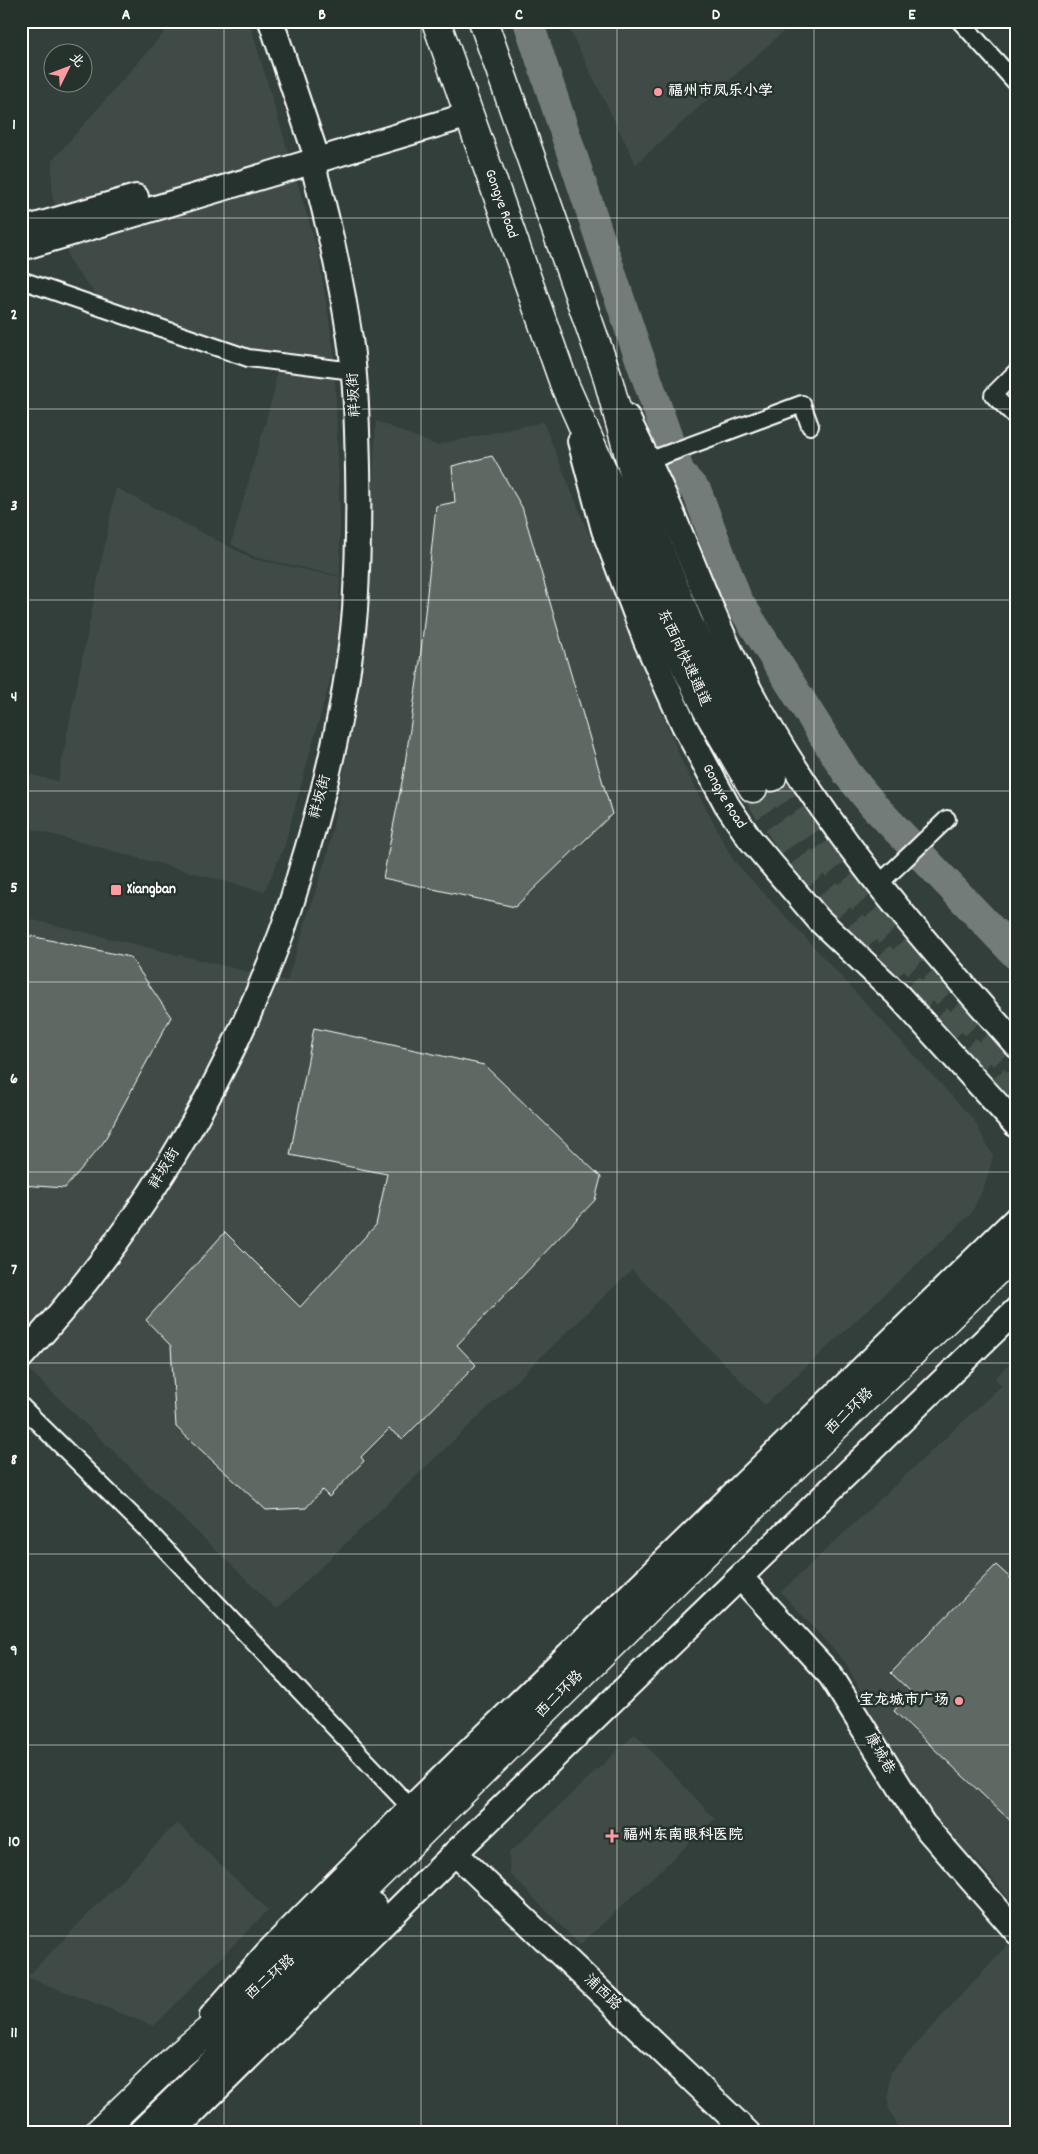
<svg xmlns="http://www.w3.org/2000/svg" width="1038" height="2154" font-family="Dekko,'LXGW WenKai TC',sans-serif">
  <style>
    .built { fill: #404c47 }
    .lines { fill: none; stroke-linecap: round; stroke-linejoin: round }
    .river { stroke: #737b78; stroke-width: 30 }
    .building { fill: #5f6964; stroke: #fff }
    .highway-tunnel { stroke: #47524e; stroke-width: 28; stroke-dasharray: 28 14; stroke-linecap: butt }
    .street-casing { stroke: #fff; stroke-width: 20 }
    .secondary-casing { stroke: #fff; stroke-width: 28 }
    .highway-casing { stroke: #fff; stroke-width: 31 }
    .street { stroke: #26332d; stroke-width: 16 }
    .secondary { stroke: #26332d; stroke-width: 24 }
    .highway { stroke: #26332d; stroke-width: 28 }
    .grid { fill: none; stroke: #fff; stroke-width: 1; stroke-opacity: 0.55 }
    .poi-dot { fill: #ff9aa2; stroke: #26332d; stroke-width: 2 }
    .labels { text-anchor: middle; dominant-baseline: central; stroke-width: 5; stroke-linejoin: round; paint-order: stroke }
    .poi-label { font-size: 15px; font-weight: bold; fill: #fff; stroke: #26332d; text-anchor: start }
    .street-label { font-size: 15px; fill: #fff; stroke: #26332d }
    .neatline { fill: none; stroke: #fff; stroke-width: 2 }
    .grid-label { font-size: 16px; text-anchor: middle; font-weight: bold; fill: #fff }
  </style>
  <rect width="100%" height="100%" fill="#333f3a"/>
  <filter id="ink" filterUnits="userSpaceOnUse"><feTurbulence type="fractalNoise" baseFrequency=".02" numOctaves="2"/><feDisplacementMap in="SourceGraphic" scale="10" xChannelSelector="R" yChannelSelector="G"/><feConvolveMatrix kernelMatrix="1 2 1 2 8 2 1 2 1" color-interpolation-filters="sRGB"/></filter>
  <g filter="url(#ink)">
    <!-- built -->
    <g class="built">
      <path d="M 174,21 L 249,21 L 318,252 L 334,352 L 340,521 L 340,576 L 255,557 L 231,544 L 275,388 L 278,358 L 103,303 L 70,263 L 52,194 L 52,161 Z"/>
      <path d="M 565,21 L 795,21 L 636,164 Z"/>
      <path d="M 376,421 L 436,445 L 543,422 L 683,764 L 733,860 L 974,1120 L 993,1156 L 986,1182 L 971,1214 L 765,1405 L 632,1270 L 277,1609 L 21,1362 L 21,917 L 287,981 L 328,852 L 363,670 Z"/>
      <path d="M 116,488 L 253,559 L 340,577 L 337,655 L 284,847 L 264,892 L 21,826 L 21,773 L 58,781 Z"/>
      <path d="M 1017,1357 L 1017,1907 L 971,1854 L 962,1862 L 911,1793 L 846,1663 L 781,1592 L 1001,1386 L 995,1378 Z"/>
      <path d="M 635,1734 L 715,1819 L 580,1945 L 510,1874 L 509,1853 Z"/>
      <path d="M 177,1823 L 268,1910 L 154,2026 L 27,1977 Z"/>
      <path d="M 1008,1944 L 1017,1954 L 1017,2133 L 902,2133 L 888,2107 L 890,2073 Z"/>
    </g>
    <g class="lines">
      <!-- river -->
      <path class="river" d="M 528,21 L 633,339 L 680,473 L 697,492 L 737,599 L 847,773 L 874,806 L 1017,956"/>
    </g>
    <!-- building -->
    <g class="building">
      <path d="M 492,456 L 522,507 L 612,814 L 515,907 L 383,878 L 403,777 L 420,661 L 436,506 L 455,502 L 452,466 Z"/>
      <path d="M 21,934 L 130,957 L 171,1017 L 103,1143 L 65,1188 L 21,1185 Z"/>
      <path d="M 314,1028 L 484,1065 L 601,1177 L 595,1200 L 457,1345 L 476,1365 L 403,1439 L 389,1429 L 361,1457 L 364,1461 L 329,1497 L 322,1490 L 306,1508 L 266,1510 L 176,1427 L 171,1346 L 146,1320 L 225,1232 L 300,1307 L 376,1225 L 387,1174 L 290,1155 Z"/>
      <path d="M 996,1565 L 1017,1584 L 1017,1827 L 894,1711 L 910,1691 L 891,1673 Z"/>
    </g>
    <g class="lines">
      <!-- highway-tunnel -->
      <g class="highway-tunnel">
        <path d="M 772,777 L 827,856 L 888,932 L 1017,1071"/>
        <path d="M 753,788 L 809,870 L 871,946 L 1017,1103"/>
      </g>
      <!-- street casing -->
      <g class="street-casing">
        <g id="street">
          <path d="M 960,21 L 1017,84"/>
          <path d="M 21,280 L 248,358 L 353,371"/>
          <path d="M 1017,371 L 993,395 L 1017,418"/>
          <path d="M 648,461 L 802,404 L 810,426"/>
          <path d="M 879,884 L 947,819"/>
          <path d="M 21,1406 L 147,1530 L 411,1808"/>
        </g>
      </g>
      <!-- secondary casing -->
      <g class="secondary-casing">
        <g id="secondary">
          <path d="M 271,21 L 313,146"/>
          <path d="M 21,230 L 136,197"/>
          <path d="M 21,248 L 469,115"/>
          <path d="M 627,417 C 641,447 657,478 670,509 C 696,570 718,631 749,689 C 818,821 918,935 1017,1046"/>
          <path id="s1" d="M 580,441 L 604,530 L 646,641 L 684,725 L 727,805 L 750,839 L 819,920 L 896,993 L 1017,1126"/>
          <path d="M 21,1357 C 134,1236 223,1092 280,937 C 291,908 298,879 307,850 C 330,772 348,691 355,610 C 358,562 359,515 358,468 C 357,425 356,381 350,339 C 341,279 328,220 312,162"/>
          <path d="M 741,1578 L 831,1676 L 923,1824 L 1017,1932"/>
          <path d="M 455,1853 L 748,2133"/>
          <path d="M 212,2016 L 268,1952 L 411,1808 L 1017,1218"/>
          <path d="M 172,2133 L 455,1853 L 1017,1309"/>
        </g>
      </g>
      <!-- highway casing -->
      <g class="highway-casing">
        <g id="highway">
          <path id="s2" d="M 436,21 L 565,386 L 626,523 L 668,630 L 709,713 L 753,788"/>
          <path d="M 483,21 L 606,372 L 646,517 L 688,622 L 728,703 L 772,777"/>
          <path d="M 98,2133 L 177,2057 L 284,1968 L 682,1575 L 1017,1251"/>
          <path d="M 142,2133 L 373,1907"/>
        </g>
      </g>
      <!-- street -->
      <use href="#street" class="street"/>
      <!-- secondary -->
      <use href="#secondary" class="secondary"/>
      <!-- highway -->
      <use href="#highway" class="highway"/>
    </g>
  </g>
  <!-- grid -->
  <path class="grid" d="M 224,21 L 224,2133M 421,21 L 421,2133M 617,21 L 617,2133M 814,21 L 814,2133M 21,218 L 1017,218M 21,409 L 1017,409M 21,600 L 1017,600M 21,791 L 1017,791M 21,982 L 1017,982M 21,1172 L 1017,1172M 21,1363 L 1017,1363M 21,1554 L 1017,1554M 21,1745 L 1017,1745M 21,1936 L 1017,1936"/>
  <!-- markers -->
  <g class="poi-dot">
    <circle cx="658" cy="92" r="5"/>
    <rect x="110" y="884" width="12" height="12" rx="2.5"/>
    <circle cx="959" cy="1701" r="5"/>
    <path d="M609.5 1828.5h5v5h5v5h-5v5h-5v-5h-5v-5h5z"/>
  </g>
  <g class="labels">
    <!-- poi labels -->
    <g class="poi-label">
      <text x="668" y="92">福州市凤乐小学</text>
      <text x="127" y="890">Xiangban</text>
      <text x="949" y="1701" text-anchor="end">宝龙城市广场</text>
      <text x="623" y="1836">福州东南眼科医院</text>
    </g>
    <!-- street labels -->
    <g class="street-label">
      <text stroke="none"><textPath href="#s2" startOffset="194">Gongye Road</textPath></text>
      <text transform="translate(355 395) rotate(-93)">祥坂街</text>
      <text transform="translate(683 658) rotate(65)">东西向快速通道</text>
      <text stroke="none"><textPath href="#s1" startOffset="385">Gongye Road</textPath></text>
      <text transform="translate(321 797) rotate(-75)">祥坂街</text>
      <text transform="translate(165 1169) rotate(-59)">祥坂街</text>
      <text transform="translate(850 1412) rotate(-44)">西二环路</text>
      <text transform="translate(560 1695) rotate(-45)">西二环路</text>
      <text transform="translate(879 1754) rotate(60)">康城巷</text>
      <text transform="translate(271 1978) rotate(-41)">西二环路</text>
      <text transform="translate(602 1993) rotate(44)">浦西路</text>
    </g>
  </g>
  <!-- margin -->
  <rect width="1038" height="2154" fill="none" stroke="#26332d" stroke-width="55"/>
  <!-- north arrow -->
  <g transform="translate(68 68) rotate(48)"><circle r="24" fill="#26332d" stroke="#7d8581"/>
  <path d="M0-4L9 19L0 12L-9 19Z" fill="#ff9aa2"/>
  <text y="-8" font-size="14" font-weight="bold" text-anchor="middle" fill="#ffffff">北</text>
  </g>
  <rect x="28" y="28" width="982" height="2098" class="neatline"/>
  <g class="grid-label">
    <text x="126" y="19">A</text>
    <text x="322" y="19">B</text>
    <text x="519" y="19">C</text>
    <text x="716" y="19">D</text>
    <text x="912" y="19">E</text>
    <text x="14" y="129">1</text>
    <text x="14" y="319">2</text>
    <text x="14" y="510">3</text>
    <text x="14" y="701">4</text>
    <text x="14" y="892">5</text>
    <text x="14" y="1083">6</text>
    <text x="14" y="1274">7</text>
    <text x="14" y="1464">8</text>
    <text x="14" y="1655">9</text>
    <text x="14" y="1846">10</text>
    <text x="14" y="2037">11</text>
  </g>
</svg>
